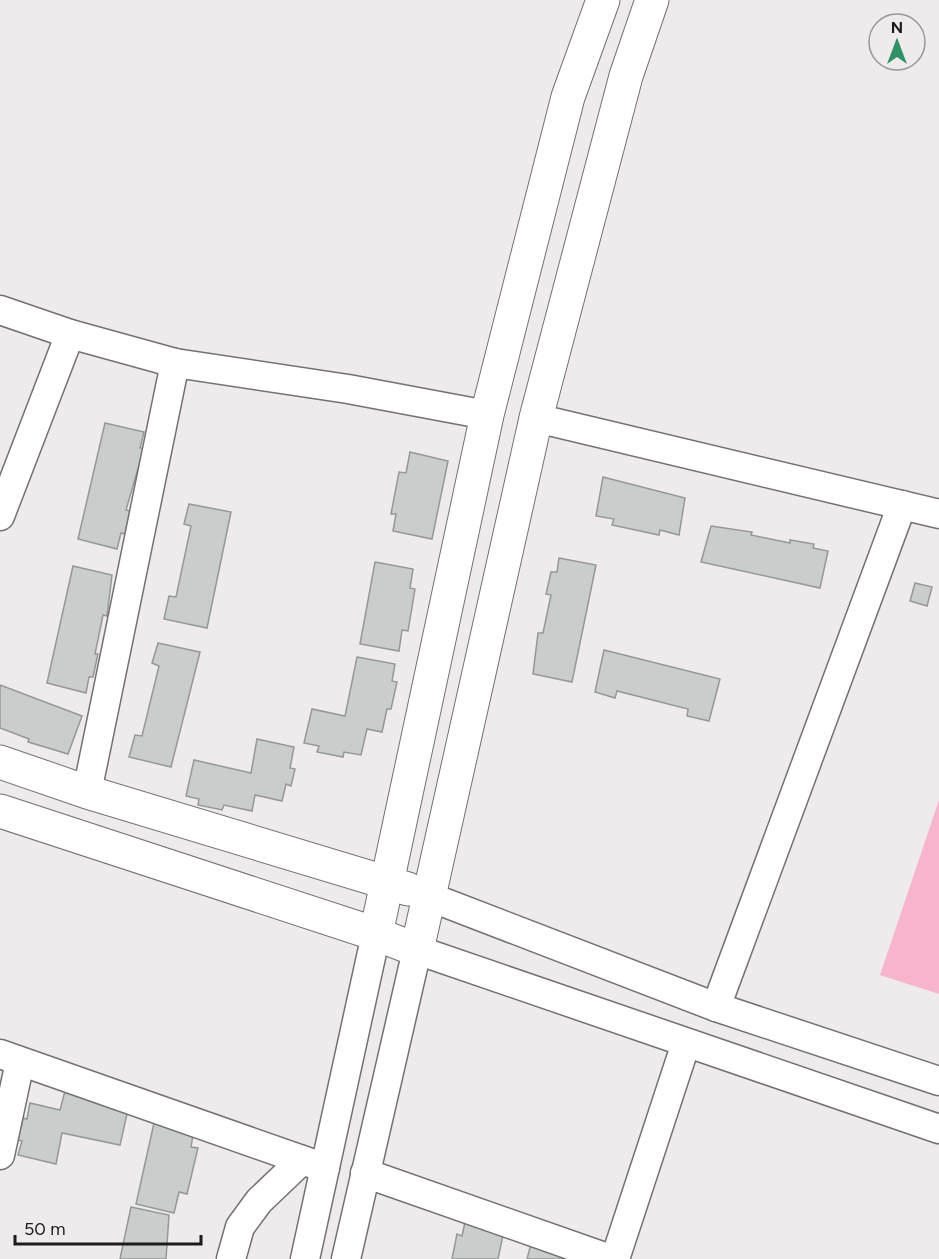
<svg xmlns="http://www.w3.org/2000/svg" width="939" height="1259" font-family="Figtree,sans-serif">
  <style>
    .green { fill: #f6b4cd }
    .building { fill: #c9cdcb; stroke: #959897; stroke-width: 1.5 }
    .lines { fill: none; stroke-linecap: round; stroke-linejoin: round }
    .minor-casing { stroke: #757172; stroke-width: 31 }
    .secondary-casing { stroke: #757172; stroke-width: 35 }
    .minor { stroke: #fff; stroke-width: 28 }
    .secondary { stroke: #fff; stroke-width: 33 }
  </style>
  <rect width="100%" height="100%" fill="#efebec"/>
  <!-- green -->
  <path class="green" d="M 939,800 L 939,994 L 880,975 Z"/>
  <!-- building -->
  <g class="building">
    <path d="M 105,423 L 144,432 L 140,448 L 144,448 L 126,510 L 130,511 L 125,534 L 121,533 L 117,549 L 78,539 Z"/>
    <path d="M 410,452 L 448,461 L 432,539 L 393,531 L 396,514 L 391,514 L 399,472 L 406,473 Z"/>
    <path d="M 603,477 L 685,498 L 679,535 L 660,530 L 659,535 L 612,525 L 614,519 L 596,516 Z"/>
    <path d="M 189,504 L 231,512 L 207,628 L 164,619 L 169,596 L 176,597 L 191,526 L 184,524 Z"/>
    <path d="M 711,526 L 752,532 L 751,535 L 790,543 L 790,540 L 814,544 L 813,548 L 828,551 L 820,588 L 701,562 Z"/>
    <path d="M 559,558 L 596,565 L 572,682 L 533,674 L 538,633 L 543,633 L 551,595 L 546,594 L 551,572 L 557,572 Z"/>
    <path d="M 375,562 L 413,569 L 410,588 L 415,589 L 408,631 L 402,630 L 399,651 L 360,644 Z"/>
    <path d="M 73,566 L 112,575 L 107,616 L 103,615 L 95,654 L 98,654 L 93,677 L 89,677 L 86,693 L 47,683 Z"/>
    <path d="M 915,583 L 932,587 L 927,606 L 910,601 Z"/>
    <path d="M 158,643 L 200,652 L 171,767 L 129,757 L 135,735 L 142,736 L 159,666 L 152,663 Z"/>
    <path d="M 604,650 L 720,679 L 709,721 L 687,716 L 688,709 L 617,691 L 615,698 L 595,692 Z"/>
    <path d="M 357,657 L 395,664 L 392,681 L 397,682 L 391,709 L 387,709 L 382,732 L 367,729 L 361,755 L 344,752 L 343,757 L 317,752 L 319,746 L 304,743 L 312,709 L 345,716 Z"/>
    <path d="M 0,685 L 82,716 L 68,754 L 28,742 L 29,739 L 0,728 Z"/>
    <path d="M 257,739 L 294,747 L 290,768 L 295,769 L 291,786 L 286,784 L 282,801 L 255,795 L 252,811 L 224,805 L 222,810 L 198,805 L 199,799 L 186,796 L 194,760 L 251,773 Z"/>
    <path d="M 65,1091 L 129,1105 L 120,1145 L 62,1133 L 56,1164 L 18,1155 L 22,1141 L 18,1140 L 23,1118 L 27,1119 L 30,1103 L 60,1110 Z"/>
    <path d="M 156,1114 L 195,1123 L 191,1147 L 198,1148 L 187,1194 L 179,1192 L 174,1213 L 136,1204 Z"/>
    <path d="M 131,1207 L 169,1215 L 166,1259 L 120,1259 Z"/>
    <path d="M 467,1213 L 506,1221 L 498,1259 L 452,1259 L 457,1234 L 462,1236 Z"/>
    <path d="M 531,1244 L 595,1259 L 527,1259 Z"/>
  </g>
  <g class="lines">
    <!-- minor casing -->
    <g class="minor-casing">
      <g id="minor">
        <path d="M 0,310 L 70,334 L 175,363 L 348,389 L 487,415"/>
        <path d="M 536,418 L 939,514"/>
        <path d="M 0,516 L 70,334"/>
        <path d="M 87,792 L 175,363"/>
        <path d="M 430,897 L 716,1007 L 939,1081"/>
        <path d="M 716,1007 L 902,505"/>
        <path d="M 0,1054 L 325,1168"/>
        <path d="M 0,1155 L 20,1062"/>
        <path d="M 365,1173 L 610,1259"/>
        <path d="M 231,1259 L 240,1227 L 259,1201 L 302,1160"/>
        <path d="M 305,1259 L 376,934"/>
        <path d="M 346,1259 L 417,950 L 939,1129"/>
        <path d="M 615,1259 L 686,1043"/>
      </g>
    </g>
    <!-- secondary casing -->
    <g class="secondary-casing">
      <g id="secondary">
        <path d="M 0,762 L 87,792 L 408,889"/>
        <path d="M 0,811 L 376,934 L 417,950 L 536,418 L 626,76 L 652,0"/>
        <path d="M 376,934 L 487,415 L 568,97 L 603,0"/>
      </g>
    </g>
    <!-- minor -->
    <use href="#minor" class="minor"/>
    <!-- secondary -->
    <use href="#secondary" class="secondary"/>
  </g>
  <!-- north arrow -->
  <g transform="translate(897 42)"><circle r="28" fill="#efebec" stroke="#9b9899" stroke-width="1.5"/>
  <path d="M0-4.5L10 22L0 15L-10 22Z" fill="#329067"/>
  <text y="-9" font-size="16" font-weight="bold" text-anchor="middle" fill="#1d1b1c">N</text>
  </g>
  <!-- scale -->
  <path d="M15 1235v9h186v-9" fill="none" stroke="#1d1b1c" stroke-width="3"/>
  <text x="24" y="1235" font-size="18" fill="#1d1b1c" stroke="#efebec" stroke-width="4.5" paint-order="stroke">50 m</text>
</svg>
